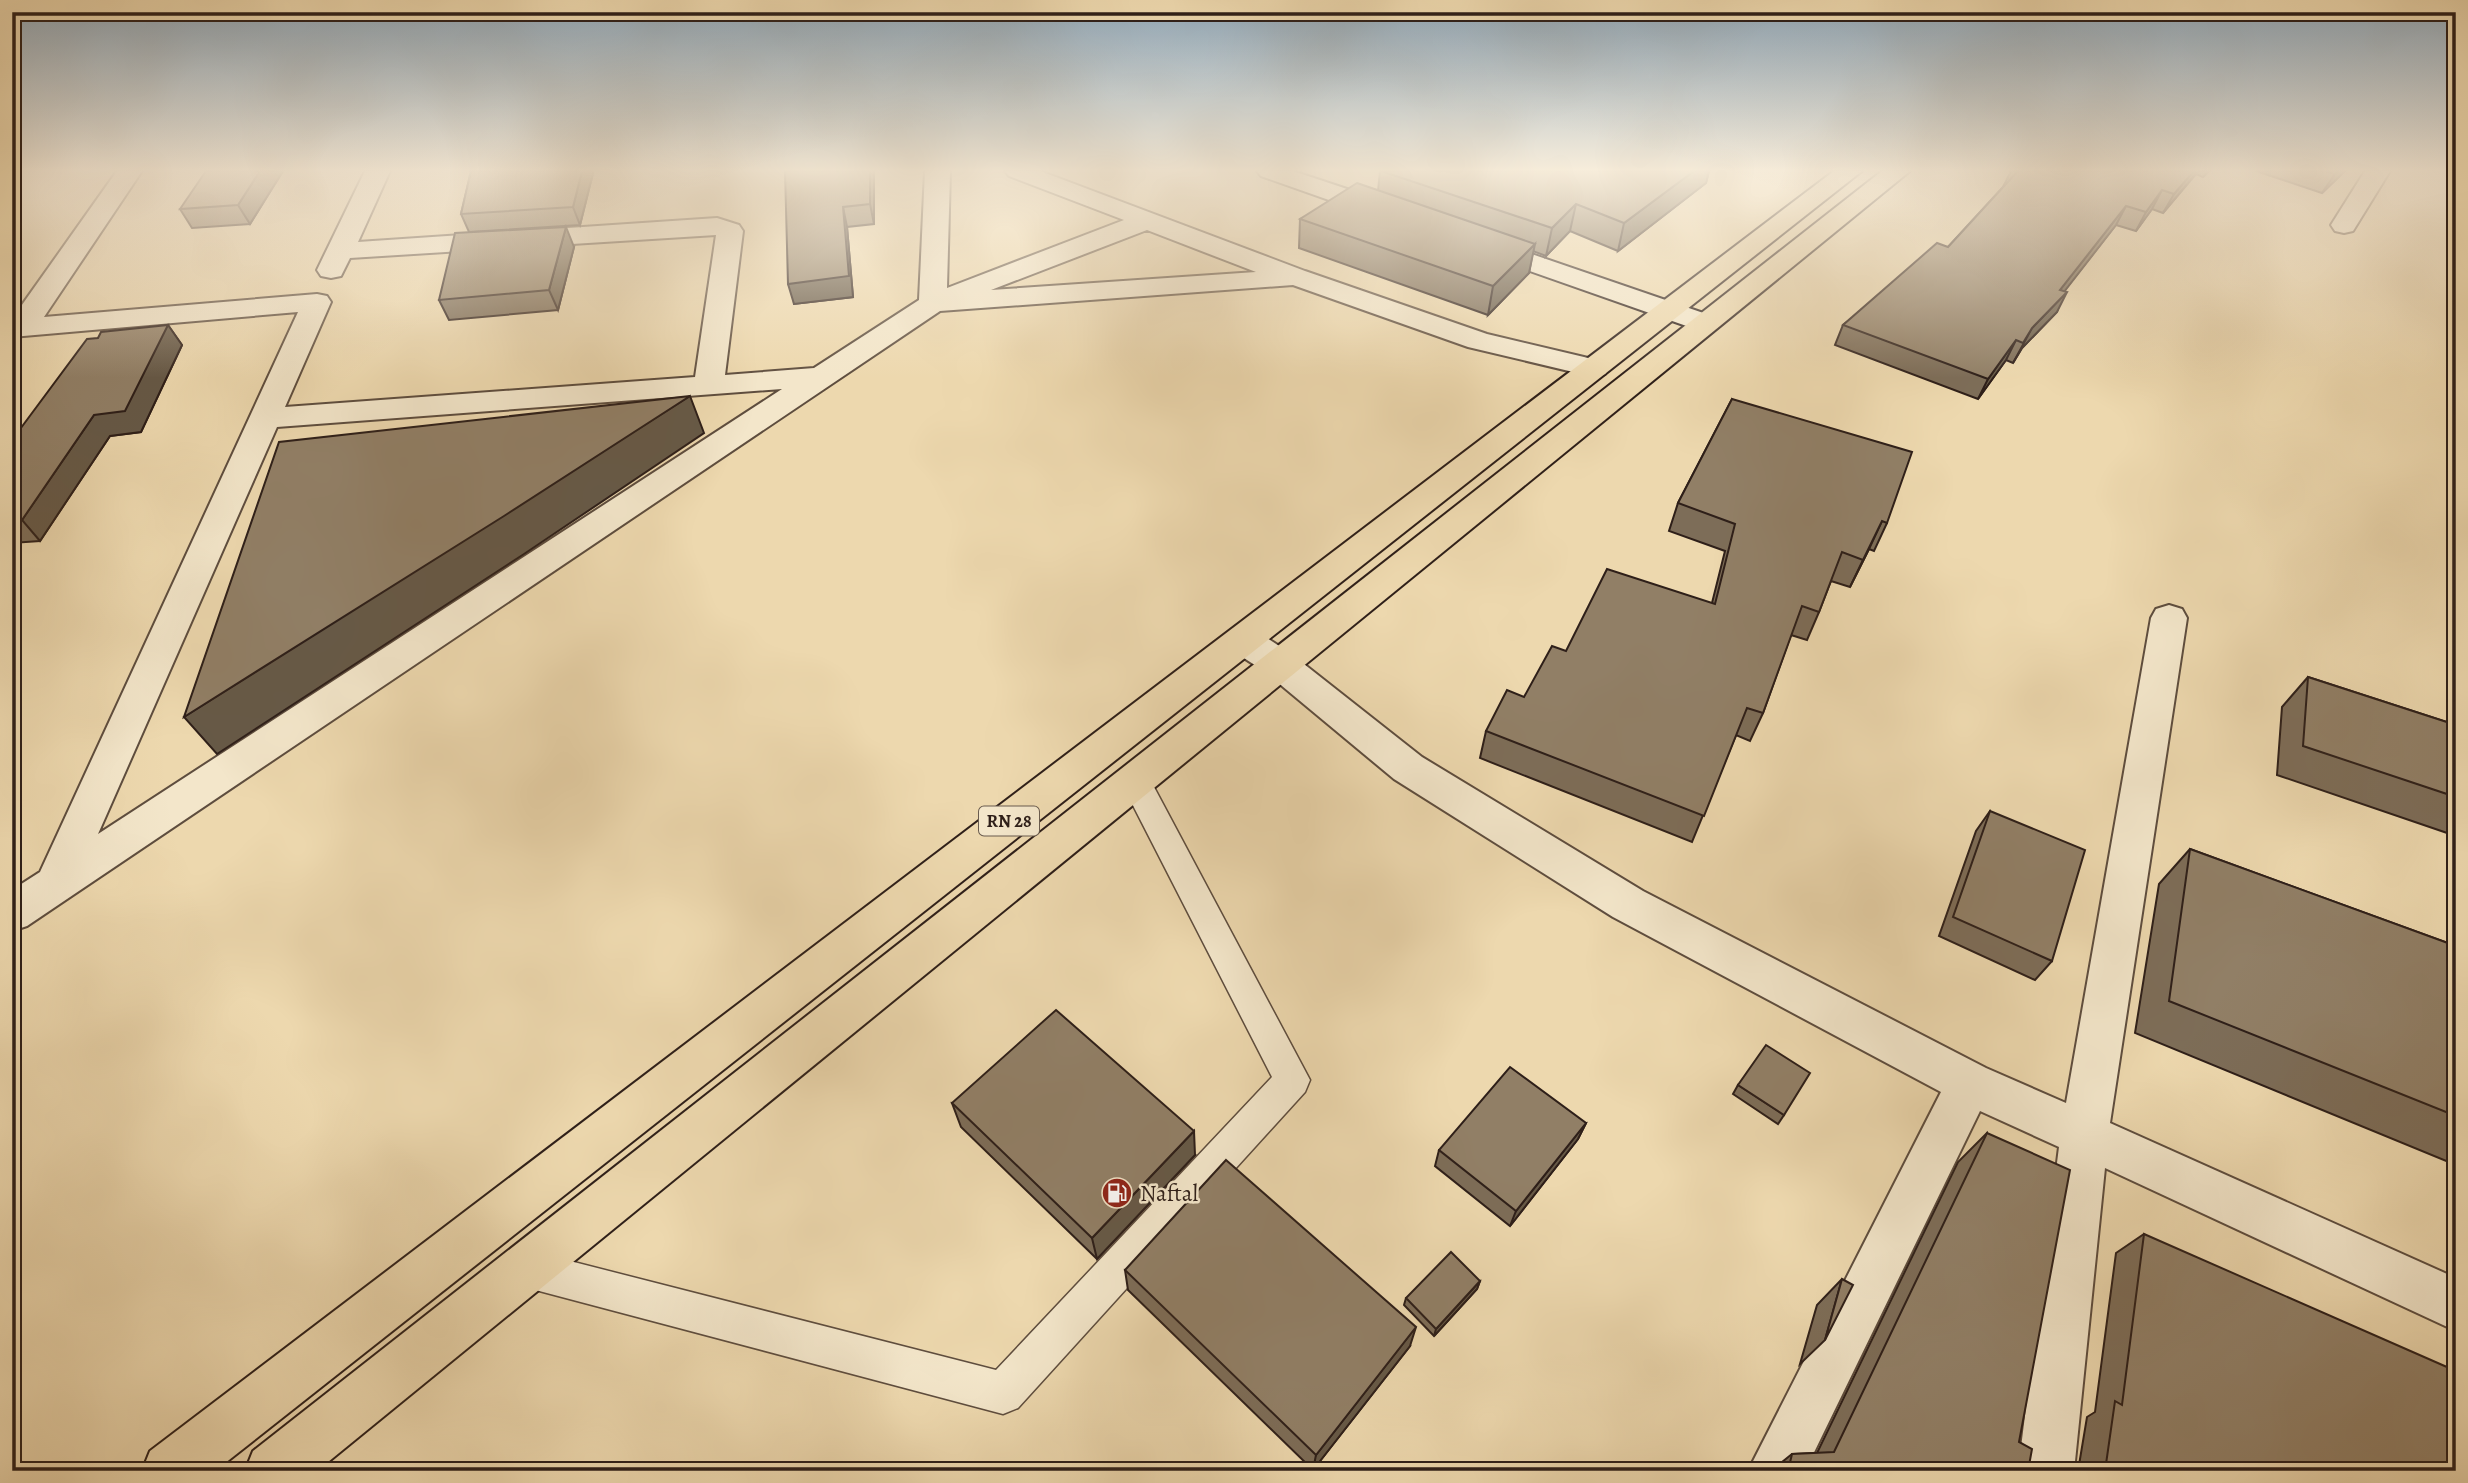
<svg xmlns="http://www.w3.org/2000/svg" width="2468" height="1483" font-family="Alegreya,serif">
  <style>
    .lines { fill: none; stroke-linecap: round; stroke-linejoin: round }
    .service-casing { stroke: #5e4d3e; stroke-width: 3 }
    .minor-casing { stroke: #5e4d3e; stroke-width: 4 }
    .secondary-casing { stroke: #2e1f19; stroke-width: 4 }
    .primary-casing { stroke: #2e1f19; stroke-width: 4 }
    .service { fill: #f3e6ca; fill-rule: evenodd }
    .minor { fill: #f3e6ca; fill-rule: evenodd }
    .secondary { fill: #f3e6ca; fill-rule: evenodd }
    .primary { fill: #edd8ae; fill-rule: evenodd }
    .wall { fill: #7d6d58; stroke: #2e1f19; stroke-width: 2 }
    .shaded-wall { fill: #665947; stroke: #2e1f19; stroke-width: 2 }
    .building { fill: #917f66; stroke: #2e1f19; stroke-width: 2 }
    .labels { text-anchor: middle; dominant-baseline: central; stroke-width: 5; stroke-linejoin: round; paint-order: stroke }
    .shield { fill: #f3e6ca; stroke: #695b4e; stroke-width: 2 }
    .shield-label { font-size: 18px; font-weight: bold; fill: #2e1f19 }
    .near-poi-label { font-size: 23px; fill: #2e1f19; stroke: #f3e6ca; text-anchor: start }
  </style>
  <rect width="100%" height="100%" fill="#edd8ae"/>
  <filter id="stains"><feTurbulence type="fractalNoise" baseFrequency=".00286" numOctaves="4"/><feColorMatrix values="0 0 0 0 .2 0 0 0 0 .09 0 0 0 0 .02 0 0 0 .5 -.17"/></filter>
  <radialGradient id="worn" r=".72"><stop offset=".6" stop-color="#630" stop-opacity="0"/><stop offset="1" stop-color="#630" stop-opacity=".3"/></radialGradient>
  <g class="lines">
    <!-- service casing -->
    <g class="service-casing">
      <path id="service" d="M 1135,768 L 1146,772 L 1310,1080 L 1305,1092 L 1018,1408 L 1003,1414 L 509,1283 L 503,1269 L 509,1255 L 523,1249 L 996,1370 L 1272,1077 L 1120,780 L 1124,772 Z"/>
    </g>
    <!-- minor casing -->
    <g class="minor-casing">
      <g id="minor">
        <path d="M 117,171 L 142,171 L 44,317 L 317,294 L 327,296 L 331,302 L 285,407 L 695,377 L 716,235 L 350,258 L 341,276 L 331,278 L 321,276 L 317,270 L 365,171 L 390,171 L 358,242 L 717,218 L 739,225 L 743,231 L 725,375 L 814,368 L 919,300 L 925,171 L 950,171 L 947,288 L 1124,220 L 1009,176 L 1005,171 L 1040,171 L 1305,271 L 1487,334 L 1605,362 L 1609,368 L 1605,374 L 1594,377 L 1468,347 L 1293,285 L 940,311 L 70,897 L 27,926 L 12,931 L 12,890 L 40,872 L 298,312 L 12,337 L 12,319 ZM 1147,230 L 1256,272 L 991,290 ZM 782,389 L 98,834 L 277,427 Z"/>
        <path d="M 2365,171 L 2390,171 L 2353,231 L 2344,233 L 2335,231 L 2331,225 Z"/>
        <path d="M 2169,605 L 2182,609 L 2187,618 L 2110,1123 L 2456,1278 L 2456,1331 L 2105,1168 L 2074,1471 L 2018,1471 L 2059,1147 L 1980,1111 L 1805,1471 L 1748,1471 L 1941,1092 L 1613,917 L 1394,779 L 1264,671 L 1230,649 L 1225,640 L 1230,631 L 1243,627 L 1256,631 L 1290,653 L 1422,757 L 1643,891 L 1986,1068 L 2066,1103 L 2151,618 L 2156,609 Z"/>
      </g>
    </g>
    <!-- secondary casing -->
    <g class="secondary-casing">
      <g id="secondary">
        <path d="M 1257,171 L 1293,171 L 1398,206 L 1402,212 L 1398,218 L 1389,220 L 1380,218 L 1261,176 Z"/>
        <path d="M 1482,237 L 1715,317 L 1719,323 L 1715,329 L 1705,332 L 1695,329 L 1473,251 L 1469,245 L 1473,239 Z"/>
      </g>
    </g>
    <!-- primary casing -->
    <g class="primary-casing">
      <g id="primary">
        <path d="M 1834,171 L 1862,171 L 215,1471 L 142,1471 L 150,1451 Z"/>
        <path d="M 1882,171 L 1910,171 L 317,1471 L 245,1471 L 253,1451 Z"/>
      </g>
    </g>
    <!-- service -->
    <use href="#service" class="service"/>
    <!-- minor -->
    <use href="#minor" class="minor"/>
    <!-- secondary -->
    <use href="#secondary" class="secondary"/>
    <!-- primary -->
    <use href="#primary" class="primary"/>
  </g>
  <!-- wall -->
  <g class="wall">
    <path d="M 283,171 L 250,224 L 192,228 L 180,209 Z"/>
    <path d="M 471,171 L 592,171 L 593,173 L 580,225 L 469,232 L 461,214 Z"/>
    <path d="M 785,171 L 874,171 L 874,224 L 847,227 L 853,297 L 794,304 Z"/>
    <path d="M 1380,171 L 1709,171 L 1706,183 L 1618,251 L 1570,231 L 1546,256 L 1533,251 L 1529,273 L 1488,315 L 1299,248 L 1300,219 L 1378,191 Z"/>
    <path d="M 2011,171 L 2209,171 L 2203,177 L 2196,174 L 2163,213 L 2152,209 L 2136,231 L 2116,225 L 2064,291 L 2057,312 L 2022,348 L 2013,363 L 2006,360 L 1978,399 L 1835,345 L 1843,325 L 1948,247 L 2003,187 Z"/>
    <path d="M 2256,171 L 2345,171 L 2322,193 Z"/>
    <path d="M 574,247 L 558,310 L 449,320 L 439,300 Z"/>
    <path d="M 168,325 L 182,345 L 141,432 L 110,436 L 40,541 L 12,543 L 12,440 L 98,338 Z"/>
    <path d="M 1732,399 L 1887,523 L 1874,551 L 1869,549 L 1850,587 L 1831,581 L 1819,612 L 1807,640 L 1791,635 L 1763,713 L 1750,741 L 1736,735 L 1692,842 L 1480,758 L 1486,731 L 1524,697 L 1712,603 L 1725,551 L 1669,531 L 1678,503 Z"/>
    <path d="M 2308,677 L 2456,725 L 2456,836 L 2277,775 L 2282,707 Z"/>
    <path d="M 1990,811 L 2052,961 L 2035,980 L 1939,936 L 1976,831 Z"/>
    <path d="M 2190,849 L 2456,946 L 2456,1165 L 2135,1033 L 2159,884 Z"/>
    <path d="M 1738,1085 L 1784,1115 L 1778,1124 L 1733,1094 Z"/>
    <path d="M 952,1103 L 1195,1155 L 1097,1259 L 961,1127 Z"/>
    <path d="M 1586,1123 L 1578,1139 L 1510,1226 L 1435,1166 L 1439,1150 Z"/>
    <path d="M 1987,1133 L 2019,1442 L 2028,1471 L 1771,1471 L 1792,1454 L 1817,1453 L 1958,1162 Z"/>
    <path d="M 2144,1234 L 2456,1471 L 2078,1471 L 2087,1417 L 2095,1412 L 2116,1253 Z"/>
    <path d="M 1125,1270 L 1410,1346 L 1313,1470 L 1128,1290 Z"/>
    <path d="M 1842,1279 L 1825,1340 L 1800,1364 L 1817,1305 Z"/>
    <path d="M 1480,1281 L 1477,1289 L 1434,1336 L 1404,1305 L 1406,1298 Z"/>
  </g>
  <!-- shaded-wall -->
  <g class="shaded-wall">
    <path d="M 260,171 L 283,171 L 250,224 L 238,205 Z"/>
    <path d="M 582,171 L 592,171 L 593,173 L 580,225 L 573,207 Z"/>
    <path d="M 870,171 L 874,171 L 874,224 L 870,204 Z"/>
    <path d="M 1694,171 L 1709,171 L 1706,183 L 1618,251 L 1624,223 Z"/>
    <path d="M 2194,171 L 2198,171 L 2163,213 L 2174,194 Z"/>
    <path d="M 2338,171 L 2345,171 L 2322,193 L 2335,174 Z"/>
    <path d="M 2162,190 L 2152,209 L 2136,231 L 2146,212 Z"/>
    <path d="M 1576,204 L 1570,231 L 1546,256 L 1552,228 Z"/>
    <path d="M 2126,206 L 2116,225 L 2050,310 L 2060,290 Z"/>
    <path d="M 843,207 L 847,227 L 853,297 L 794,304 L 788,284 Z"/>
    <path d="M 566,227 L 574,247 L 558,310 L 549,290 Z"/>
    <path d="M 1535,244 L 1529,273 L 1488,315 L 1493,286 Z"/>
    <path d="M 2067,292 L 2057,312 L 2022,348 L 2013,363 L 2032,328 Z"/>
    <path d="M 168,325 L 182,345 L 141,432 L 110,436 L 40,541 L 22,520 L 94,415 Z"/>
    <path d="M 2016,340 L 2006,360 L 1978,399 L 1988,379 Z"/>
    <path d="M 690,396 L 704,433 L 524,554 L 217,754 L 184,717 Z"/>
    <path d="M 1882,521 L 1869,549 L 1850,587 L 1863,560 Z"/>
    <path d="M 1586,1123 L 1578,1139 L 1510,1226 L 1516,1211 Z"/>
    <path d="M 1194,1131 L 1195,1155 L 1097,1259 L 1092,1238 Z"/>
    <path d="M 1480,1281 L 1477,1289 L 1434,1336 L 1436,1329 Z"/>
    <path d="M 1416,1327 L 1410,1346 L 1313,1470 L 1316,1455 Z"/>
  </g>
  <!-- building -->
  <g class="building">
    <path d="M 206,171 L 260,171 L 238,205 L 180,209 Z"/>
    <path d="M 471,171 L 582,171 L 573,207 L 461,214 Z"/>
    <path d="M 785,171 L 870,171 L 870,204 L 843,207 L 849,276 L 788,284 Z"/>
    <path d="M 1381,171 L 1694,171 L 1624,223 L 1576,204 L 1552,228 Z"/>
    <path d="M 2013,171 L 2194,171 L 2174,194 L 2162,190 L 2146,212 L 2126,206 L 2060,290 L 2067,292 L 2032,328 L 2023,343 L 2016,340 L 1988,379 L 1843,325 L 1937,243 L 1948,247 L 2017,172 Z"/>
    <path d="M 2324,171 L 2338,171 L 2335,174 Z"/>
    <path d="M 1357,183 L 1535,244 L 1493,286 L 1300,219 Z"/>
    <path d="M 566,227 L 549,290 L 439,300 L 455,233 Z"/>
    <path d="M 168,325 L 125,411 L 94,415 L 22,520 L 12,521 L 12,440 L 87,339 L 98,338 L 101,332 Z"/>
    <path d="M 690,396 L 504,516 L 184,717 L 279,442 Z"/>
    <path d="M 1732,399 L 1912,452 L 1887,523 L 1882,521 L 1863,560 L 1842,552 L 1819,612 L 1802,606 L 1763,713 L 1747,708 L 1704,816 L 1486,731 L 1507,690 L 1524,697 L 1552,646 L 1566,651 L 1607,569 L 1715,604 L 1735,524 L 1678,503 Z"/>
    <path d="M 2308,677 L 2456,725 L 2456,797 L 2303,746 Z"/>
    <path d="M 1990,811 L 2085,850 L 2052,961 L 1953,917 Z"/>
    <path d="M 2190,849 L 2456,946 L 2456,1116 L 2169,1001 Z"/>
    <path d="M 1056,1010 L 1194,1131 L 1092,1238 L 952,1103 Z"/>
    <path d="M 1766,1045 L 1810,1073 L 1784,1115 L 1738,1085 Z"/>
    <path d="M 1510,1067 L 1586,1123 L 1516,1211 L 1439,1150 Z"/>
    <path d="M 1987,1133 L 2070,1170 L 2019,1442 L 2032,1449 L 2028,1471 L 1788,1471 L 1792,1454 L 1834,1452 Z"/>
    <path d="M 1226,1160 L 1416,1327 L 1316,1455 L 1125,1270 Z"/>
    <path d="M 2144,1234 L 2456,1371 L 2456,1471 L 2414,1471 L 2411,1469 L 2411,1471 L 2105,1471 L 2115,1401 L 2122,1405 Z"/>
    <path d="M 1451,1252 L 1480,1281 L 1436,1329 L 1406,1298 Z"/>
    <path d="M 1842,1279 L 1853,1285 L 1825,1340 Z"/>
  </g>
  <!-- sky -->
  <linearGradient id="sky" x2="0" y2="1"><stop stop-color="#90a9bc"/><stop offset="0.45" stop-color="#f7eddb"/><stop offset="1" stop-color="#f7eddb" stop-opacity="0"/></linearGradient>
  <rect width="2468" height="378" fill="url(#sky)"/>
  <!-- icons -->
  <defs>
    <g id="fuel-disc" transform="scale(1.575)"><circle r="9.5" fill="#8f2418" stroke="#f3e6ca"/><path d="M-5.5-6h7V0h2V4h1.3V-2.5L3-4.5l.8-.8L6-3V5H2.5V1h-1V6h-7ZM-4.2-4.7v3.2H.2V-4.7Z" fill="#fff"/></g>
  </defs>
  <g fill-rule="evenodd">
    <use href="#fuel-disc" x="1117" y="1193"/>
  </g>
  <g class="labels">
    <!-- shield labels -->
    <rect class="shield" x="979" y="806.5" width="60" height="29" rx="5"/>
    <g class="shield-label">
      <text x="1009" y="821">RN 28</text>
    </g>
    <!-- near-poi labels -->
    <g class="near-poi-label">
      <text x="1140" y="1193">Naftal</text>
    </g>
  </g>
  <!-- margin -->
  <rect width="2468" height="1483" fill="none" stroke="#edd8ae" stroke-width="42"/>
  <rect x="14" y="14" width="2440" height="1455" fill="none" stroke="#2e1f19" stroke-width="3.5"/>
  <rect x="21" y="21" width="2426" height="1441" fill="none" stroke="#2e1f19" stroke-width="2"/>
  <rect width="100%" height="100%" filter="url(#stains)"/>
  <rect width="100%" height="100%" fill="url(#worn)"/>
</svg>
